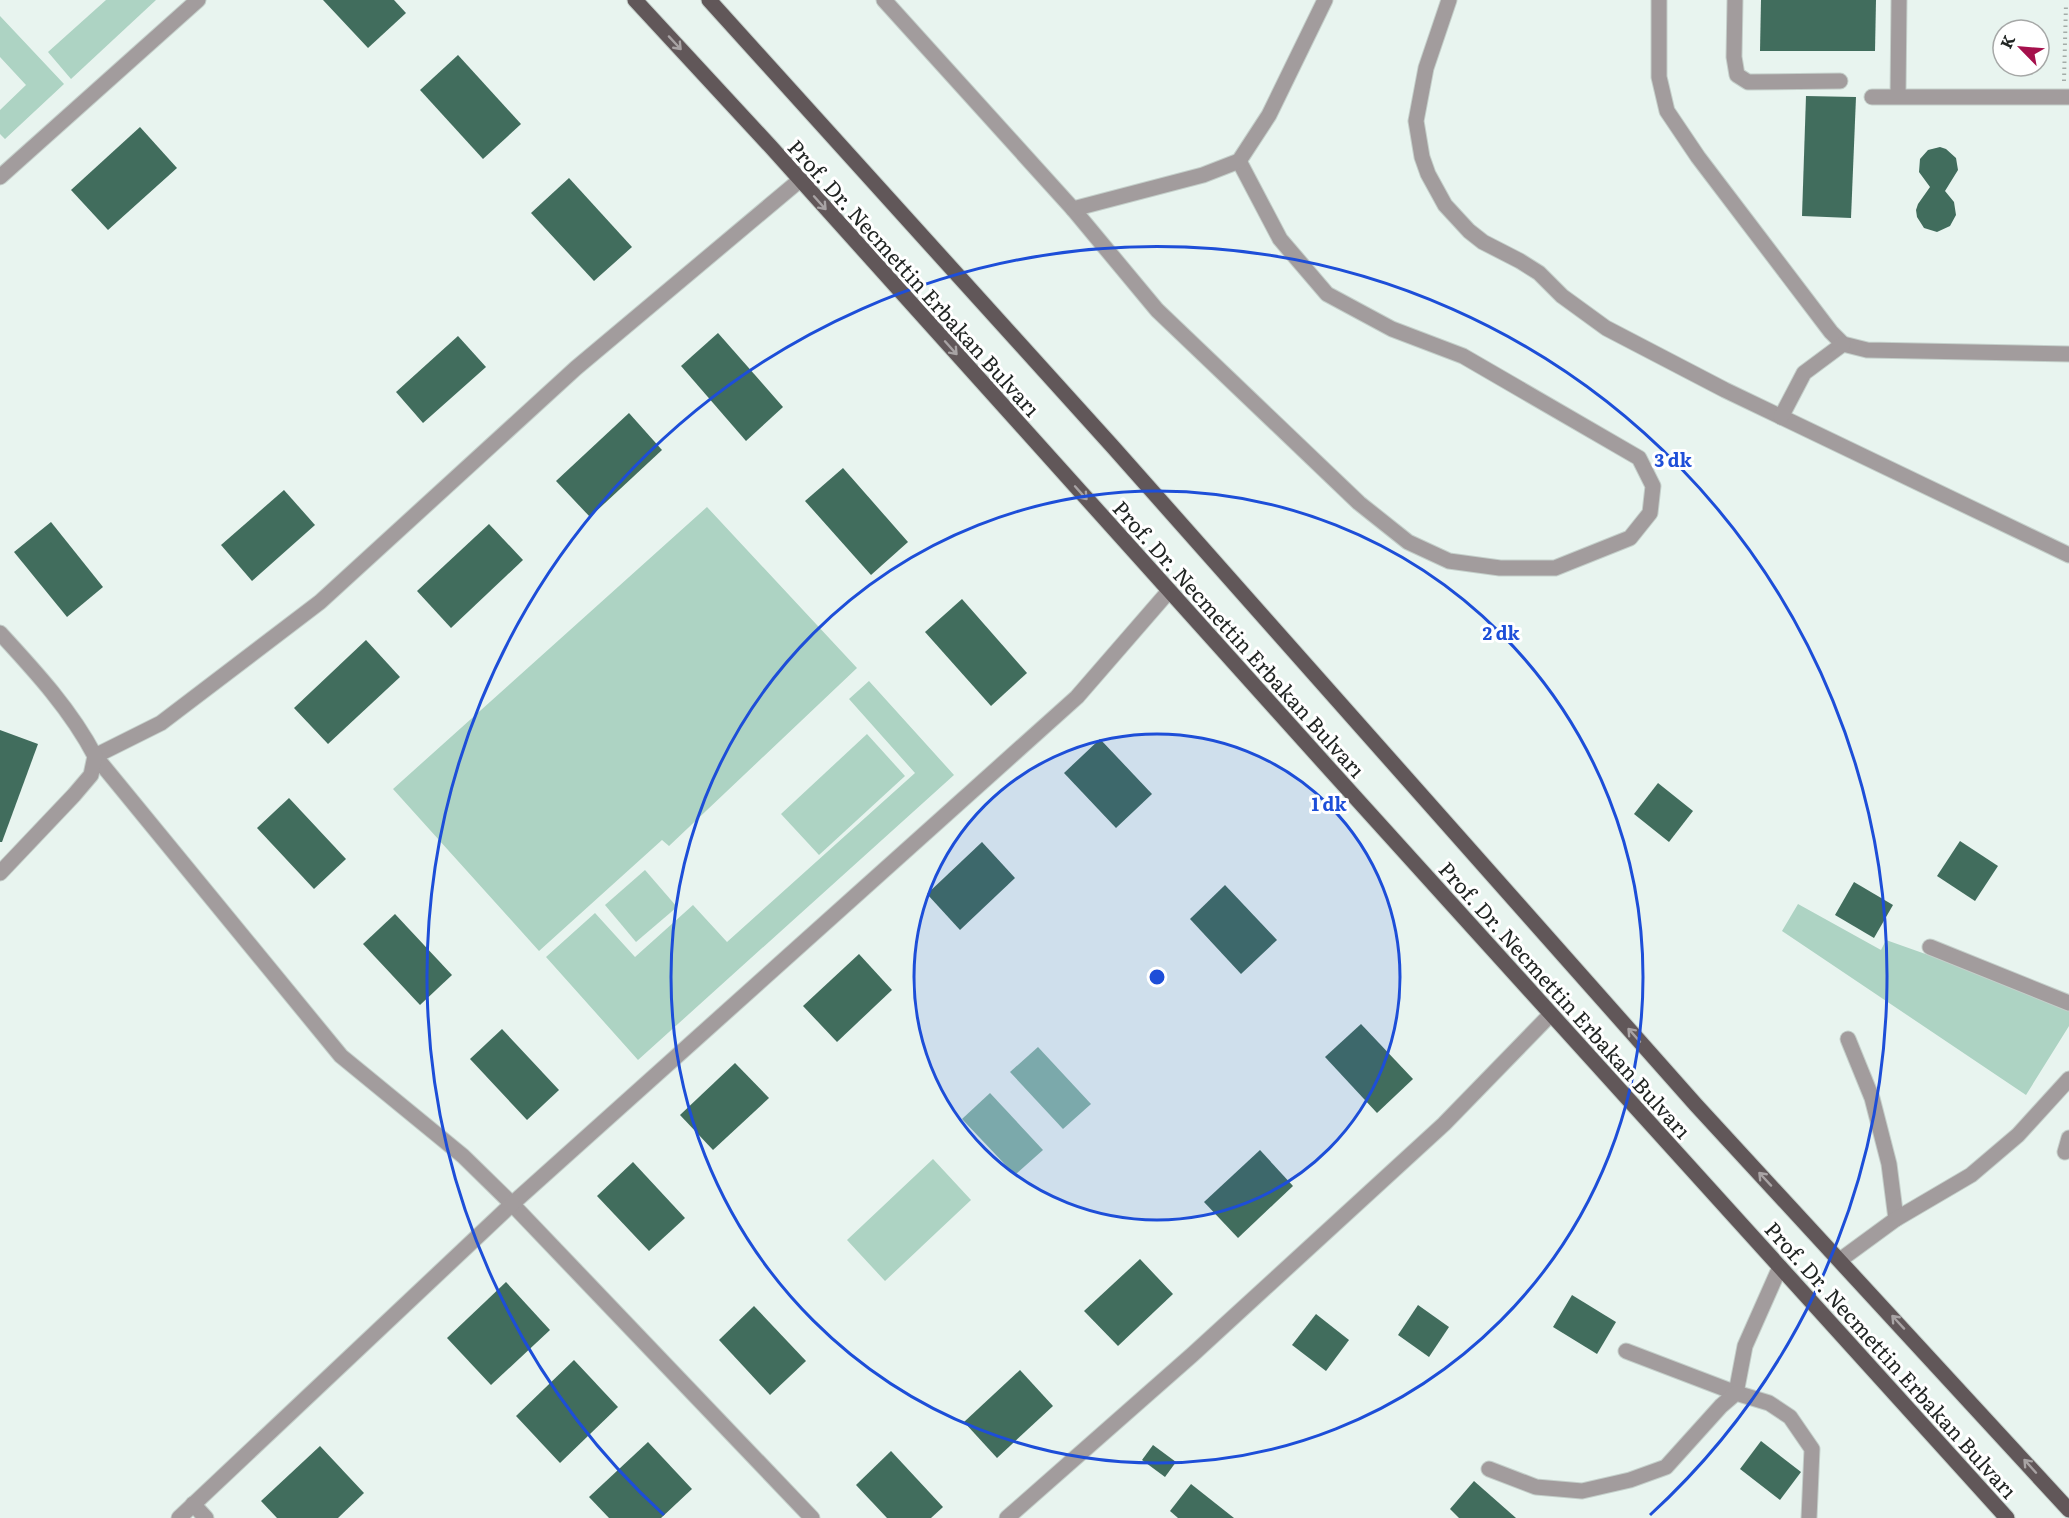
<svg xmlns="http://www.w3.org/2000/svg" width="2069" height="1518" font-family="Literata,serif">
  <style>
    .green { fill: #add3c3 }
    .water { fill: #88b7a5 }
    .building { fill: #416d5d }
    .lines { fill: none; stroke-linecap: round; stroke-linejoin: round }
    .minor-casing { stroke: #c4cfca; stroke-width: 17 }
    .major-casing { stroke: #c4cfca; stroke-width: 17 }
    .path { stroke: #a3aca8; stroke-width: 4; stroke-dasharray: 1.5 4.5; stroke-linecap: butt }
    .minor { stroke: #a29c9d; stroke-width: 15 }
    .major { stroke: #615759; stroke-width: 15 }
    .oneway { stroke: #a8a3a4 }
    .ring { fill: none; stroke: #1d4ed8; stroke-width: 3 }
    .labels { text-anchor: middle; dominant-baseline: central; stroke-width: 6; stroke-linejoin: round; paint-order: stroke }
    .street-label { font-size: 21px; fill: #212523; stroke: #fff }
    .centre { fill: #1d4ed8; stroke: #fff; stroke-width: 3 }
    .ring-label { font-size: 18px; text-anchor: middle; font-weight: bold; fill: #1d4ed8; stroke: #fff; stroke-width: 6; stroke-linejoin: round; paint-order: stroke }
  </style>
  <rect width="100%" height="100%" fill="#e8f4ef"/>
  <!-- green -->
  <g class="green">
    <path d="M 106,0 L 156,0 L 71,79 L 48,52 Z"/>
    <path d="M 0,16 L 64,84 L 5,139 L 0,134 L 0,110 L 26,85 L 0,57 Z"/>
    <path d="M 707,507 L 857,668 L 669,846 L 662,840 L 539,951 L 393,789 Z"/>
    <path d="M 869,681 L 954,775 L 638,1060 L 546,957 L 595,913 L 635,957 L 693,905 L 727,942 L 915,773 L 849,699 Z"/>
    <path d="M 867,734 L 905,776 L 819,855 L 781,814 Z"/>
    <path d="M 645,870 L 677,907 L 636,942 L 605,905 Z"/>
    <path d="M 1798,904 L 1881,950 L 1886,940 L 2069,1005 L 2069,1026 L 2026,1095 L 1782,931 Z"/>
    <path d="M 933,1159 L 971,1200 L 885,1281 L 847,1240 Z"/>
  </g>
  <!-- water -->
  <g class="water">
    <path d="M 1038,1047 L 1091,1104 L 1063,1129 L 1010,1072 Z"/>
    <path d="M 990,1093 L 1043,1150 L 1015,1175 L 962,1119 Z"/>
  </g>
  <!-- building -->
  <g class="building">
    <path d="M 323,0 L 394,0 L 406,13 L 368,48 Z"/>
    <path d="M 1761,0 L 1876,0 L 1875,51 L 1760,51 Z"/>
    <path d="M 458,55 L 521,124 L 483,159 L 420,90 Z"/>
    <path d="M 1806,96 L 1856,97 L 1851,218 L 1802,216 Z"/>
    <path d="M 140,127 L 177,168 L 108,230 L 71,190 Z"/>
    <path d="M 1940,147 L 1946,149 L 1956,158 L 1958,170 L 1945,191 L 1954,202 L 1956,215 L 1950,226 L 1937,232 L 1924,228 L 1917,217 L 1916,210 L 1918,204 L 1930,187 L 1919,172 L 1920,159 L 1928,150 Z"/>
    <path d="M 569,178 L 632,247 L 594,281 L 531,213 Z"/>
    <path d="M 718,333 L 783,407 L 746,441 L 681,366 Z"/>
    <path d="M 458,336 L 486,367 L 423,423 L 396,392 Z"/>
    <path d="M 629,413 L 662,450 L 590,517 L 556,481 Z"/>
    <path d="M 843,468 L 908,542 L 871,575 L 805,501 Z"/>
    <path d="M 284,490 L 315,525 L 252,581 L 221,545 Z"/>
    <path d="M 51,522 L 103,587 L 67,617 L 14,552 Z"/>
    <path d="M 489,524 L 523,560 L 451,628 L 417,591 Z"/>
    <path d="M 962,599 L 1027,673 L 991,706 L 925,632 Z"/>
    <path d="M 366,640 L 400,677 L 328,744 L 294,708 Z"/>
    <path d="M 0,730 L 38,744 L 2,842 L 0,842 Z"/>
    <path d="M 1100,739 L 1152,794 L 1116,828 L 1064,773 Z"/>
    <path d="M 1658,783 L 1693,811 L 1669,842 L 1634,814 Z"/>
    <path d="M 289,798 L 346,859 L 314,889 L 257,828 Z"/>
    <path d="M 1960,841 L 1998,866 L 1975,901 L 1937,876 Z"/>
    <path d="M 982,842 L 1015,878 L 960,930 L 927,894 Z"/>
    <path d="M 1854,882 L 1893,905 L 1874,938 L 1835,915 Z"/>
    <path d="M 1225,885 L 1277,940 L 1241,974 L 1190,919 Z"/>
    <path d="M 395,914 L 452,975 L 420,1005 L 363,944 Z"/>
    <path d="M 859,954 L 892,990 L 837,1042 L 803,1006 Z"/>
    <path d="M 1361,1024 L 1413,1079 L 1377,1113 L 1325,1057 Z"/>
    <path d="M 502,1029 L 559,1090 L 527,1120 L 470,1059 Z"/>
    <path d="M 735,1063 L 769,1098 L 713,1150 L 680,1115 Z"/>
    <path d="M 1260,1150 L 1293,1186 L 1238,1238 L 1204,1202 Z"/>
    <path d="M 633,1162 L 685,1218 L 649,1251 L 597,1196 Z"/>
    <path d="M 1140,1259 L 1173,1294 L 1118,1346 L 1084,1311 Z"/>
    <path d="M 506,1282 L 550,1330 L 491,1385 L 447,1338 Z"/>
    <path d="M 1572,1295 L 1616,1322 L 1597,1354 L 1553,1327 Z"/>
    <path d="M 1418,1305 L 1449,1327 L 1429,1357 L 1398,1335 Z"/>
    <path d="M 754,1306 L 806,1361 L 770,1395 L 719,1340 Z"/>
    <path d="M 1316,1314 L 1349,1340 L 1326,1371 L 1292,1345 Z"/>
    <path d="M 574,1360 L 618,1407 L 560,1463 L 516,1416 Z"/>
    <path d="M 1020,1370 L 1053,1406 L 997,1458 L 964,1422 Z"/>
    <path d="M 1761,1441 L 1801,1472 L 1780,1500 L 1740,1469 Z"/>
    <path d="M 648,1442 L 692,1489 L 661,1518 L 609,1518 L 589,1497 Z"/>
    <path d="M 1153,1445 L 1176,1462 L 1165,1477 L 1142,1460 Z"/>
    <path d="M 320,1446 L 364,1493 L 338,1518 L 277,1518 L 261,1501 Z"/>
    <path d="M 891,1451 L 943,1507 L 931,1518 L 887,1518 L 856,1485 Z"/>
    <path d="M 1474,1481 L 1516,1518 L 1459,1518 L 1450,1509 Z"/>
    <path d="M 1191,1484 L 1234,1518 L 1178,1518 L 1170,1511 Z"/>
  </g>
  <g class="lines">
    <!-- minor casing -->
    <g class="minor-casing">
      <g id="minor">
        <path d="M 884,0 L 1073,209 L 1157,310 L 1359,503 L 1408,542 L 1449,561 L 1500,568 L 1555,568 L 1630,538 L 1650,513 L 1653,486 L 1639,458 L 1463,356 L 1392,329 L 1327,294 L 1280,239 L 1239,161"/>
        <path d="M 1449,0 L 1426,68 L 1416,121 L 1422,157 L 1428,174 L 1445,205 L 1469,231 L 1483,242 L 1520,261 L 1539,273 L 1562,296 L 1606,328 L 1725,390 L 2069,555"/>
        <path d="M 1659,0 L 1659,77 L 1667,111 L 1698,157 L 1831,332 L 1843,344 L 1867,350 L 2069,354"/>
        <path d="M 1735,0 L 1734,57 L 1737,75 L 1748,82 L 1840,81"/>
        <path d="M 1898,95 L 1899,0"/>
        <path d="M 1872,97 L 2069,97"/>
        <path d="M 0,177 L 198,0"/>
        <path d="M 800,180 L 576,368 L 320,602 L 161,723 L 95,756 L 341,1056 L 463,1156 L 512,1204 L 812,1518"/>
        <path d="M 1073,209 L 1203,175 L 1239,161 L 1269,115 L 1325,0"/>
        <path d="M 1781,417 L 1804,373 L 1843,344"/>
        <path d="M 0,633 C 35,671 71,710 95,756 L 91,775 L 74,795 L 0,873"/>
        <path d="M 1930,947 L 2069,1003"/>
        <path d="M 1848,1039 L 1872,1098 L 1889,1164 L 1896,1219"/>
        <path d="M 2065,1152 L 2069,1138"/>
        <path d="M 1840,1260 L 1896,1219 L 1971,1175 L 2018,1135 L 2069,1079"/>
        <path d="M 1626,1351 L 1736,1393 L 1745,1346 L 1780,1267"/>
        <path d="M 1489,1469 L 1536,1487 L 1582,1491 L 1630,1480 L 1666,1467 L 1721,1406 L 1736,1393 L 1769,1403 L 1790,1417 L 1812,1449 L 1809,1518"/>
        <path d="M 193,1504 L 206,1518"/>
        <path d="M 179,1518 L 512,1204 L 1077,697 L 1169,591"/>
        <path d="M 1007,1518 L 1192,1355 L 1444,1124 L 1551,1014"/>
      </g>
    </g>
    <!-- major casing -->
    <g class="major-casing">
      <g id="major">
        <path d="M 635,0 L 771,147 L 1325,764 L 2007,1518"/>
        <path d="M 709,0 L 1113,447 L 1696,1105 L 2069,1510"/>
      </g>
    </g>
    <!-- path -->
    <path class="path" d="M 2064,81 L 2066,4"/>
    <!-- minor -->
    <use href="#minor" class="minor"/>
    <!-- major -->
    <use href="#major" class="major"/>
  </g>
  <!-- one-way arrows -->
  <defs><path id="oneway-shaft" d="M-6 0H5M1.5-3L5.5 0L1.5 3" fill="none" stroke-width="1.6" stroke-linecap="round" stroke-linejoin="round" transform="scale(1.5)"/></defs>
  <g class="oneway">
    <use href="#oneway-shaft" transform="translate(675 43) rotate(47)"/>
    <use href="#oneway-shaft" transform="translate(820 203) rotate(48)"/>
    <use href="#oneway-shaft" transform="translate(951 348) rotate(48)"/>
    <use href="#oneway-shaft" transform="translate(1081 493) rotate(48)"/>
    <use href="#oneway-shaft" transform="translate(1634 1035) rotate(-132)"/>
    <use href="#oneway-shaft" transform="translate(1765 1179) rotate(-133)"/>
    <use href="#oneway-shaft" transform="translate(1898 1322) rotate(-133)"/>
    <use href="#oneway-shaft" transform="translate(2030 1466) rotate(-132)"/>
  </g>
  <!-- distance rings -->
  <circle cx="1157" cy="977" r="243" fill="#1d4ed8" fill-opacity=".12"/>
  <g class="ring">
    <circle cx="1157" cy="977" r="243"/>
    <circle cx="1157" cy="977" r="486"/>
    <path d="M664 1515A730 730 0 1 1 1650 1515"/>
  </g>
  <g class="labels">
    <!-- street labels -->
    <g class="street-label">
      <text transform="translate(915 277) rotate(48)">Prof. Dr. Necmettin Erbakan Bulvarı</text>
      <text transform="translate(1240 638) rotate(48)">Prof. Dr. Necmettin Erbakan Bulvarı</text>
      <text transform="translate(1566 999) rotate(48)">Prof. Dr. Necmettin Erbakan Bulvarı</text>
      <text transform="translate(1892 1359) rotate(48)">Prof. Dr. Necmettin Erbakan Bulvarı</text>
    </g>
  </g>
  <circle cx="1157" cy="977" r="9" class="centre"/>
  <g class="ring-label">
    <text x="1673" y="467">3 dk</text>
    <text x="1501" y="640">2 dk</text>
    <text x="1329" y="811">1 dk</text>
  </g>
  <!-- north arrow -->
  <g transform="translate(2021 48) rotate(295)"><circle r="28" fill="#ffffff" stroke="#a6a8a7" stroke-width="1.5"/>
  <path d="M0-4.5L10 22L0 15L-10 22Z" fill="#a5104c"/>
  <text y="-9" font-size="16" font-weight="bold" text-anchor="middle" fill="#212523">K</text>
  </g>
</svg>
